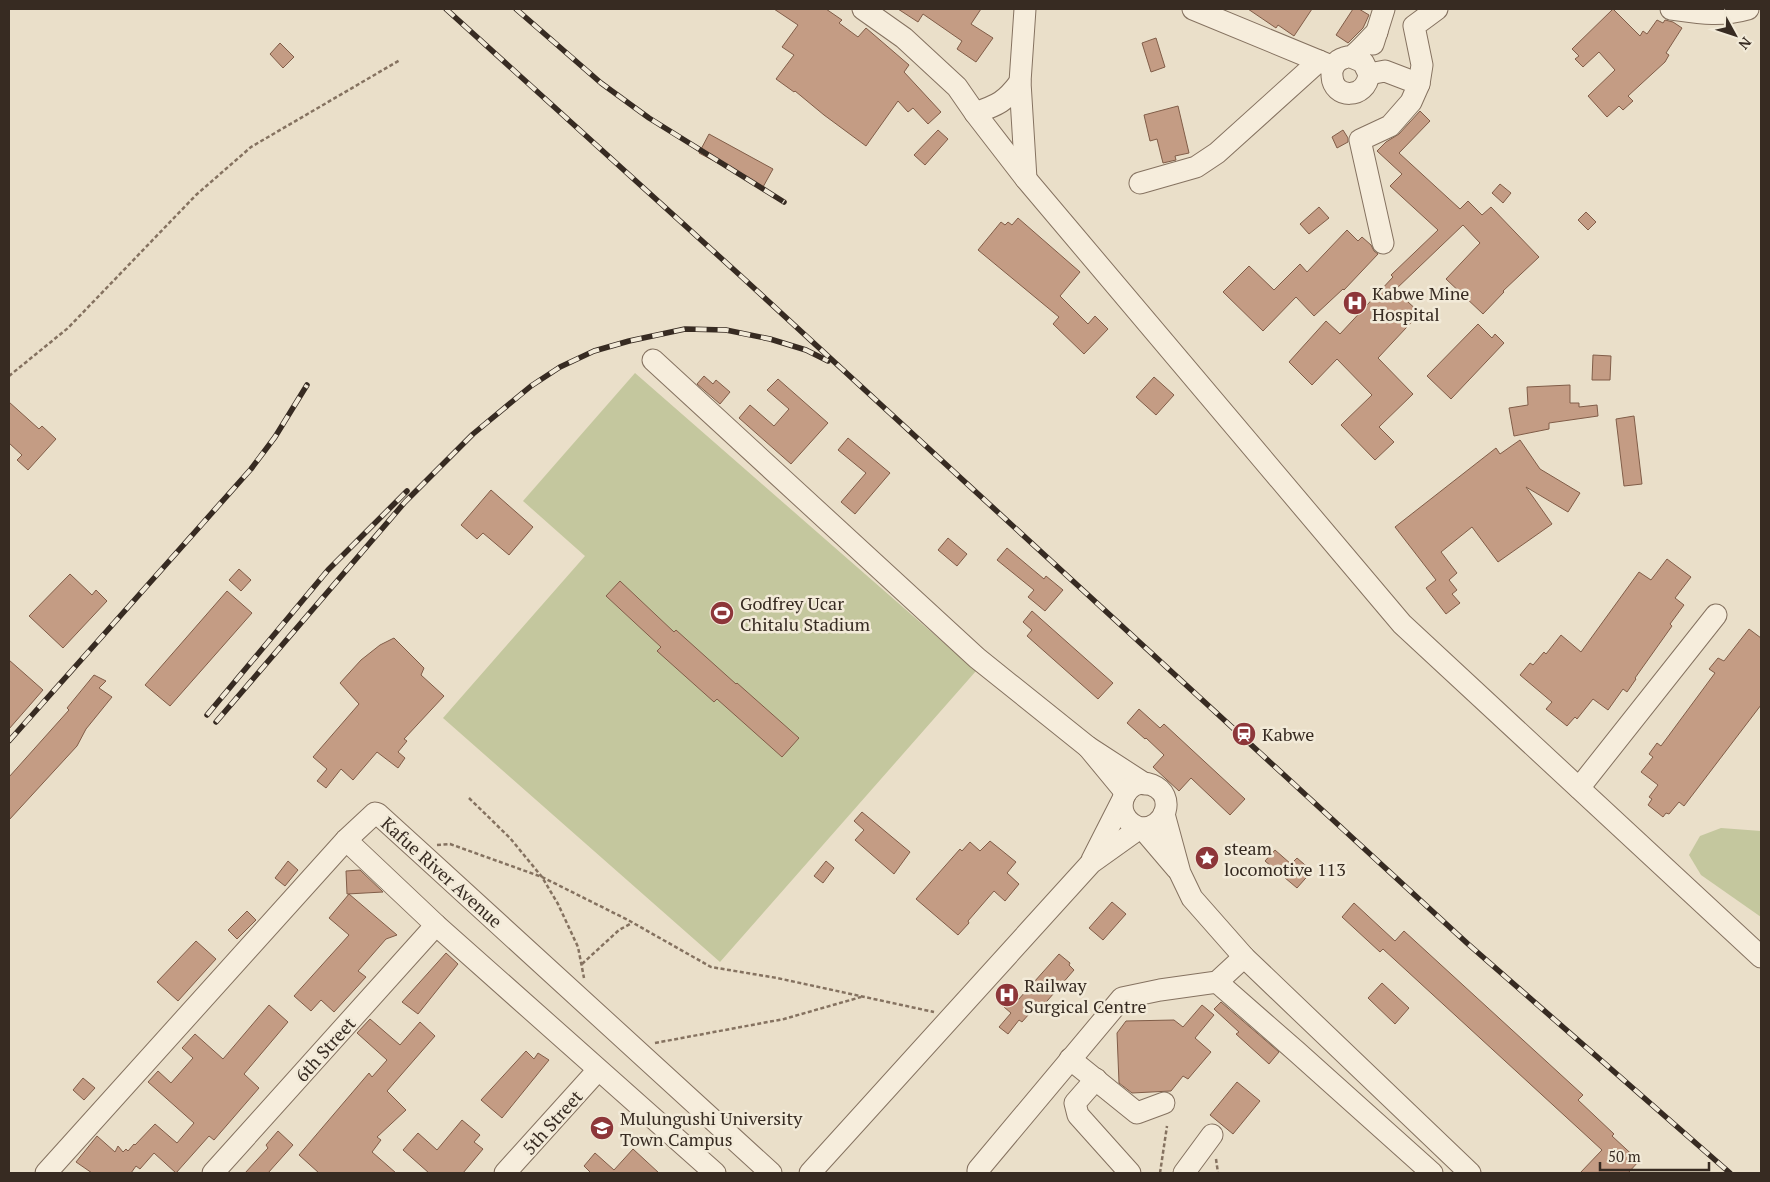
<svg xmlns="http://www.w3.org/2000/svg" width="1770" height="1182" font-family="'PT Serif',serif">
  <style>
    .green { fill: #c4c79e }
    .building { fill: #c49c84; stroke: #815d48 }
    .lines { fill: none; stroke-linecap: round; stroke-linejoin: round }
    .minor-casing { stroke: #857260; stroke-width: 23 }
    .path { stroke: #857260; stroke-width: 2.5; stroke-dasharray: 4 2.5; stroke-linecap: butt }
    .minor { stroke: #f6eddc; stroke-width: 21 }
    .rail-casing { stroke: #372b22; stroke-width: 5.5 }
    .rail { stroke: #f2ead8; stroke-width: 4; stroke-dasharray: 11; stroke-linecap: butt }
    .labels { text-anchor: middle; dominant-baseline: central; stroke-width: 5; stroke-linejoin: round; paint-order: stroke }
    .poi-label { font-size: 18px; fill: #372b22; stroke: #f2ead8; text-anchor: start }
    .street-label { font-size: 18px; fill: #372b22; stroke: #f2ead8 }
  </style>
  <rect width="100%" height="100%" fill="#eadfc9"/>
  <!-- green -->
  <g class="green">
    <path d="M 635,373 L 976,671 L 720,962 L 443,718 L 585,556 L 523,501 Z"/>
    <path d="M 1721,828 L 1761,831 L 1761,917 L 1701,875 L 1689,855 L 1700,836 Z"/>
  </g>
  <!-- building -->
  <g class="building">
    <path d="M 774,9 L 826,9 L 842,20 L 839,23 L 858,37 L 866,28 L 909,65 L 904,72 L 941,112 L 928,124 L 913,108 L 908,112 L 898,101 L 866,146 L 824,115 L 795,91 L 794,92 L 776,79 L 794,55 L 782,47 L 798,25 Z"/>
    <path d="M 898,9 L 981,9 L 971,24 L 993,38 L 976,62 L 957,49 L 962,41 L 923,14 L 918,22 Z"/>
    <path d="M 1248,9 L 1312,9 L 1294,36 L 1278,25 L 1276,28 Z"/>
    <path d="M 1353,9 L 1359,9 L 1369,15 L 1363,28 L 1348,43 L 1336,35 Z"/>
    <path d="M 1613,9 L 1640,36 L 1643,31 L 1647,34 L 1657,20 L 1663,23 L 1665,20 L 1673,22 L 1682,28 L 1666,53 L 1669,55 L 1665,62 L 1628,96 L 1633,101 L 1623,110 L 1619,106 L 1607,117 L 1588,96 L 1615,70 L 1599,52 L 1583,67 L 1575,59 L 1579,56 L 1572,49 Z"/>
    <path d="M 1156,38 L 1165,67 L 1151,72 L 1142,43 Z"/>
    <path d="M 280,43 L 294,57 L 283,68 L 270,54 Z"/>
    <path d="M 1178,106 L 1189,153 L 1175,156 L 1176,160 L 1163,163 L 1157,139 L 1150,141 L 1144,115 Z"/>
    <path d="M 1420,111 L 1430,121 L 1399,153 L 1460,209 L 1468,201 L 1482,215 L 1491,207 L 1539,257 L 1503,291 L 1504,292 L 1483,314 L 1446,279 L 1480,243 L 1463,225 L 1395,290 L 1420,313 L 1378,358 L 1413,394 L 1379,427 L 1394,442 L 1375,460 L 1341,425 L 1372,395 L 1337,359 L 1312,385 L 1289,362 L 1326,321 L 1340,334 L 1393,277 L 1391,275 L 1438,230 L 1390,186 L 1402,174 L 1377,151 L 1386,142 L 1399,134 Z"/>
    <path d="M 938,130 L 948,139 L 925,165 L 914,155 Z"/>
    <path d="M 1343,130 L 1348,138 L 1348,142 L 1337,148 L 1332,137 Z"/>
    <path d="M 709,134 L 773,169 L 763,187 L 699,153 Z"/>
    <path d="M 1500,184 L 1511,193 L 1503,203 L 1492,193 Z"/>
    <path d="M 1319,207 L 1329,218 L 1309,234 L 1300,224 Z"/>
    <path d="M 1586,212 L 1596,222 L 1588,230 L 1578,220 Z"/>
    <path d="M 1018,218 L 1080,272 L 1060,296 L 1088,324 L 1095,316 L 1108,329 L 1084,354 L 1053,324 L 1059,317 L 978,250 L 1001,222 L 1005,225 L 1008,222 L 1012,225 Z"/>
    <path d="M 1347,230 L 1358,241 L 1362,237 L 1371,245 L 1374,251 L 1378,254 L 1344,290 L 1343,289 L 1314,316 L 1296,297 L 1263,331 L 1223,292 L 1249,266 L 1274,290 L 1300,264 L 1307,272 Z"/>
    <path d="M 1478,324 L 1492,338 L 1495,334 L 1504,343 L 1451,399 L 1427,376 Z"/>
    <path d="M 1593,355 L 1611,356 L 1610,380 L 1592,380 Z"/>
    <path d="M 704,376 L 713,384 L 716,380 L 730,392 L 720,404 L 697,384 Z"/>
    <path d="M 1154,377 L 1174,395 L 1156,415 L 1136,397 Z"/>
    <path d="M 778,379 L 828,423 L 791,464 L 739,418 L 750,405 L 774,426 L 789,409 L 767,390 Z"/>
    <path d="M 1570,385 L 1570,403 L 1579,403 L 1579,407 L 1597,405 L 1598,416 L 1549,423 L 1549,429 L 1514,436 L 1509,408 L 1528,405 L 1527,387 Z"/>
    <path d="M 9,402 L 39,429 L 42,426 L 56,439 L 28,470 L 17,460 L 22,455 L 9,443 Z"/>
    <path d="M 1634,416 L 1642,484 L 1624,486 L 1616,419 Z"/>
    <path d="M 848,438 L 890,473 L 855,514 L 841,502 L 866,473 L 838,450 Z"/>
    <path d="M 1520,440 L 1540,469 L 1580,493 L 1568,512 L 1526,487 L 1552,524 L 1498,562 L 1472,527 L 1441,552 L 1457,573 L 1449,580 L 1457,590 L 1452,594 L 1460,603 L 1446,614 L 1426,588 L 1436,580 L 1395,527 L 1496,448 L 1500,454 Z"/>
    <path d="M 491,490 L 533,527 L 509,555 L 483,533 L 477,539 L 461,525 Z"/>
    <path d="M 948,538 L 967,554 L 957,566 L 938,550 Z"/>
    <path d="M 1007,548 L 1044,579 L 1046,576 L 1063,590 L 1045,611 L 1028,597 L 1034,590 L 997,560 Z"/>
    <path d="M 1667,559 L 1691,577 L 1675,598 L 1684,605 L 1670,624 L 1672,626 L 1635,678 L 1636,679 L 1627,692 L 1623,689 L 1608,710 L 1593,699 L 1577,719 L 1575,717 L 1567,726 L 1546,709 L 1552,702 L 1520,675 L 1530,663 L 1533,665 L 1544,652 L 1546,654 L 1561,635 L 1581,652 L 1639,572 L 1651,580 Z"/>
    <path d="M 239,569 L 251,580 L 241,591 L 229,580 Z"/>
    <path d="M 70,574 L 92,595 L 96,590 L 107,601 L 63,648 L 29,616 Z"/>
    <path d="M 620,581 L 674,632 L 676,630 L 736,684 L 737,683 L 799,738 L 782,757 L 717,699 L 714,702 L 657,651 L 661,647 L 606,596 Z"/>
    <path d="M 227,591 L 252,613 L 170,706 L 145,685 Z"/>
    <path d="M 1032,611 L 1113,683 L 1098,699 L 1027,636 L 1032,630 L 1023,622 Z"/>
    <path d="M 1749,629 L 1761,638 L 1761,705 L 1684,806 L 1679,802 L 1669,814 L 1666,813 L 1663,817 L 1648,805 L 1652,799 L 1649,797 L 1658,785 L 1641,772 L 1653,757 L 1649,754 L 1657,743 L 1661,746 L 1715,673 L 1709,669 L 1718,658 L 1724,661 Z"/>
    <path d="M 394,638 L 424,668 L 421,675 L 444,696 L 404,739 L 407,741 L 398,752 L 405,758 L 398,768 L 377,752 L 353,780 L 341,769 L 326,788 L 317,781 L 327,769 L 313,757 L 359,704 L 340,683 L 361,660 L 380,645 Z"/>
    <path d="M 9,660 L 43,690 L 9,729 Z"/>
    <path d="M 94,675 L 106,681 L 99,688 L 112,697 L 86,729 L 77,746 L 9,820 L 9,777 L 69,710 L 67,708 Z"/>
    <path d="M 1139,709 L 1160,728 L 1164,724 L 1245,799 L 1230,815 L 1191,778 L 1179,791 L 1153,767 L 1164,755 L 1146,738 L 1145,739 L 1127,723 Z"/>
    <path d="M 862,812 L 910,852 L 894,874 L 855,840 L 864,830 L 854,821 Z"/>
    <path d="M 990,841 L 1016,862 L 1007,873 L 1019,884 L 1005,901 L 994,891 L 968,921 L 969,923 L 958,935 L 916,899 L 960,849 L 962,851 L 970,842 L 980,851 Z"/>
    <path d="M 1275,850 L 1291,864 L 1297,858 L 1312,871 L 1297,888 L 1265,861 Z"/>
    <path d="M 288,861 L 298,870 L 285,886 L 275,878 Z"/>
    <path d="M 826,861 L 834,868 L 823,883 L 814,876 Z"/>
    <path d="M 360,870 L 383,892 L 347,894 L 346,871 Z"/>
    <path d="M 349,894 L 397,935 L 386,939 L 358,971 L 366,977 L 334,1012 L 321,1000 L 311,1011 L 294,996 L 349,935 L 329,918 Z"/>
    <path d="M 1112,902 L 1126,914 L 1103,940 L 1089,928 Z"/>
    <path d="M 1354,903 L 1395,941 L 1404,931 L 1583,1095 L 1578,1100 L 1614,1134 L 1612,1136 L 1639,1161 L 1628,1173 L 1580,1173 L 1602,1150 L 1383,949 L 1380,952 L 1342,917 Z"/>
    <path d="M 247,911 L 256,920 L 237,939 L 228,930 Z"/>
    <path d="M 196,941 L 216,959 L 178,1001 L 157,982 Z"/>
    <path d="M 446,953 L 458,964 L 418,1014 L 402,1002 Z"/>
    <path d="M 1059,954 L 1070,963 L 1069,965 L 1074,970 L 1041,1008 L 1037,1005 L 1022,1022 L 1019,1020 L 1008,1034 L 999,1027 L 1011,1013 L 1004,1007 L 1014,996 L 1018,1000 Z"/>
    <path d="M 1382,983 L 1409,1008 L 1395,1024 L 1368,998 Z"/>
    <path d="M 1221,1002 L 1279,1052 L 1269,1064 L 1236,1034 L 1239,1032 L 1214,1009 Z"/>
    <path d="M 269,1005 L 288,1022 L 244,1074 L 259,1088 L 214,1140 L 209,1136 L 176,1173 L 154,1153 L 140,1169 L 136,1166 L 131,1173 L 92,1173 L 76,1162 L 97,1136 L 115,1152 L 118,1146 L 123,1152 L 126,1149 L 128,1151 L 134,1144 L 135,1145 L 155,1124 L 177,1143 L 194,1123 L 148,1082 L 158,1071 L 171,1083 L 193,1058 L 182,1048 L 195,1034 L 223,1059 Z"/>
    <path d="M 1202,1005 L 1214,1015 L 1195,1038 L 1211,1052 L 1188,1079 L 1183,1076 L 1171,1091 L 1132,1093 L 1119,1083 L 1117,1033 L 1126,1021 L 1174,1020 L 1183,1027 Z"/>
    <path d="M 370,1019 L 400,1045 L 420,1022 L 435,1036 L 387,1091 L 406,1110 L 377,1137 L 381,1140 L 372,1152 L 396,1173 L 319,1173 L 299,1155 L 369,1073 L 372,1077 L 387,1060 L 357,1033 Z"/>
    <path d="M 526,1051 L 534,1059 L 538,1053 L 549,1060 L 502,1118 L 481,1100 Z"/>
    <path d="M 83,1078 L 95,1088 L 84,1100 L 73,1090 Z"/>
    <path d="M 1237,1082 L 1260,1101 L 1233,1134 L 1210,1115 Z"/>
    <path d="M 462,1120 L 480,1135 L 474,1142 L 483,1149 L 463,1173 L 429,1173 L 403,1150 L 418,1133 L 437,1150 Z"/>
    <path d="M 278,1131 L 293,1145 L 268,1173 L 245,1173 L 268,1148 L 266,1145 Z"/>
    <path d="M 633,1149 L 659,1173 L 591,1173 L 584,1166 L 595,1153 L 614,1170 Z"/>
  </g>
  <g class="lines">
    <!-- minor casing -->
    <g class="minor-casing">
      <g id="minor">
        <path d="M 863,9 L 904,38 L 957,87 L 975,113 L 1026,179 L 1402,624 L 1761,957"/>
        <path d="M 1025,9 L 1020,82 L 1026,179"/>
        <path d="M 1193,9 L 1331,66"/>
        <path d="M 1671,9 C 1699,13 1720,17 1748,9"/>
        <path d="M 1373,44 L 1384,9"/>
        <path d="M 1351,57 L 1363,62 L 1369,74 C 1366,100 1333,99 1332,76 C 1331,68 1336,60 1344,58 C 1346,57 1349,57 1352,56 C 1359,52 1370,38 1377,32"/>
        <path d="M 1369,74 L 1385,71 L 1419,84"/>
        <path d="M 975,113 C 998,105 1005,102 1020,82"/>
        <path d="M 1140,183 L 1196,167 L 1217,153 L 1319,61"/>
        <path d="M 1383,243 L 1360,140 L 1390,126 L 1411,102 L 1419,84 L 1422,65 L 1414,26 L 1437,9"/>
        <path d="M 653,360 L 977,658 L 1088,747"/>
        <path d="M 1579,788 L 1716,615"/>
        <path d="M 1126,793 L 1088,747 L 1145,784"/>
        <path d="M 1164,814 L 1180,873 L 1192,898 L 1244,957 L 1470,1173"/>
        <path d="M 1142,828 L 1177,869"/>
        <path d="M 346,840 L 436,925 L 715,1173"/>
        <path d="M 1092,860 L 1123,799"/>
        <path d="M 1217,982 L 1297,1052 L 1432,1173"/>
        <path d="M 1070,1059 L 1137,1113 L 1164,1103"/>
        <path d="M 1096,1079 L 1075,1103 L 1078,1115 L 1130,1173"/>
        <path d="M 46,1173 L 346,840 L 375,813 L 378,814 L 422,854 L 771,1173"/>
        <path d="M 213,1173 L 436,925"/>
        <path d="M 505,1173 L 598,1070"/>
        <path d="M 810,1173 L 1091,863 L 1140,828 C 1166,830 1177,795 1152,785 C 1125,774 1107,816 1140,828"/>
        <path d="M 978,1173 L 978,1170 L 1122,998 L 1160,990 L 1217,982 L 1244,957"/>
        <path d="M 1184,1173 L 1212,1135"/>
      </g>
    </g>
    <!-- path -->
    <g class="path">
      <path d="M 9,376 L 68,328 L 196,195 L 251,147 L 400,60"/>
      <path d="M 469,798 L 510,838 L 542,877 L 558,904 L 578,947 L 584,978"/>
      <path d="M 437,845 L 450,844 L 542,877 L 628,920 L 711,967 L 777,978 L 934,1012"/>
      <path d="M 582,964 L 619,930 L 632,923"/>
      <path d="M 655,1043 L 784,1019 L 861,997"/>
      <path d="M 1216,1159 L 1218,1173"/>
      <path d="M 1160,1173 L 1167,1126"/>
    </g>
    <!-- minor -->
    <use href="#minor" class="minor"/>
    <!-- rail casing -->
    <g class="rail-casing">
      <g id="rail">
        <path d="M 446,9 L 743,278 L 1468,944 L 1730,1173"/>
        <path d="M 516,9 L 601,83 L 649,118 L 784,202"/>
        <path d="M 207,715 L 328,570 L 407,491"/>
        <path d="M 216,722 L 405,502 L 473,434 L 531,386 L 560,367 L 594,351 L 629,341 L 685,329 L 726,330 L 770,339 L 806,350 L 828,361"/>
        <path d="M 9,741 L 251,469 L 275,437 L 307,385"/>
      </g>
    </g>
    <!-- rail -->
    <use href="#rail" class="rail"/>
  </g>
  <!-- icons -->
  <defs>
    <g id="hospital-disc" transform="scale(1.25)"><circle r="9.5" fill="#8d3639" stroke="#f2ead8"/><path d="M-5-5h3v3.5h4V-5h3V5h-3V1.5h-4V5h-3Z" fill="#fff"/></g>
    <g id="stadium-disc" transform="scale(1.25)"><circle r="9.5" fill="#8d3639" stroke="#f2ead8"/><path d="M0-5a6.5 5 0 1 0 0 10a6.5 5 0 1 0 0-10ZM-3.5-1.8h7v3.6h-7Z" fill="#fff"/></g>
    <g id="station-disc" transform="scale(1.25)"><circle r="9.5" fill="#8d3639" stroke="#f2ead8"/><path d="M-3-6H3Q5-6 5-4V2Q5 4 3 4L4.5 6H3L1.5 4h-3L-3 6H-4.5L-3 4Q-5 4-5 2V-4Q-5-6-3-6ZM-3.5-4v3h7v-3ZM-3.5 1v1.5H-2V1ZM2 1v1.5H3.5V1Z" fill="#fff"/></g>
    <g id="sight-disc" transform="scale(1.25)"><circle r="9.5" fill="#8d3639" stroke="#f2ead8"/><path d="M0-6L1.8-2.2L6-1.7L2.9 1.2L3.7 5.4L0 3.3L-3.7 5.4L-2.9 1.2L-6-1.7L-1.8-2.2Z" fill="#fff"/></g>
    <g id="university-disc" transform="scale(1.25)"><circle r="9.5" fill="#8d3639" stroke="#f2ead8"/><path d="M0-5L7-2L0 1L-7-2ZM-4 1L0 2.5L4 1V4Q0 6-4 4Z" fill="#fff"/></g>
  </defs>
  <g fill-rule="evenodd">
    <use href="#hospital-disc" x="1355" y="303"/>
    <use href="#stadium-disc" x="722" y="613"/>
    <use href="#station-disc" x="1244" y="734"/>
    <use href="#sight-disc" x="1207" y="858"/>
    <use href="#hospital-disc" x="1007" y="995"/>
    <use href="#university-disc" x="602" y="1128"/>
  </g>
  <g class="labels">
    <!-- poi labels -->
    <g class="poi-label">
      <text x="1372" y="293">Kabwe Mine<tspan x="1372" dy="21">Hospital</tspan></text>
      <text x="740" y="603">Godfrey Ucar<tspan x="740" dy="21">Chitalu Stadium</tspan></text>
      <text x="1262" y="734">Kabwe</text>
      <text x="1224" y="848">steam<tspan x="1224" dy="21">locomotive 113</tspan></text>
      <text x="1024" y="985">Railway<tspan x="1024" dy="21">Surgical Centre</tspan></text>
      <text x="620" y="1118">Mulungushi University<tspan x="620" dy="21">Town Campus</tspan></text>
    </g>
    <!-- street labels -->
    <g class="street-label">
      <text transform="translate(442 872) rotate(42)">Kafue River Avenue</text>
      <text transform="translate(325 1049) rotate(-48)">6th Street</text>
      <text transform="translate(552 1122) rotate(-48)">5th Street</text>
    </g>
  </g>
  <!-- border -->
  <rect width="1770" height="1182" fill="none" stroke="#372b22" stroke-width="20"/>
  <!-- north arrow -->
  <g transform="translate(1735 35) rotate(130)" stroke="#f2ead8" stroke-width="4" paint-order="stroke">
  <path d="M0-4L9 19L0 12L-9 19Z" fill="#372b22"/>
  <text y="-8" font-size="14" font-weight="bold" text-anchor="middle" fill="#372b22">N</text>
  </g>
  <!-- scale -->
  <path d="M1600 1162v8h109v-8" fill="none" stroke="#372b22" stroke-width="2.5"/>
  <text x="1608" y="1162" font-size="15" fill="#372b22" stroke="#f2ead8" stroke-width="4" paint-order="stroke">50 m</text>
</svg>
